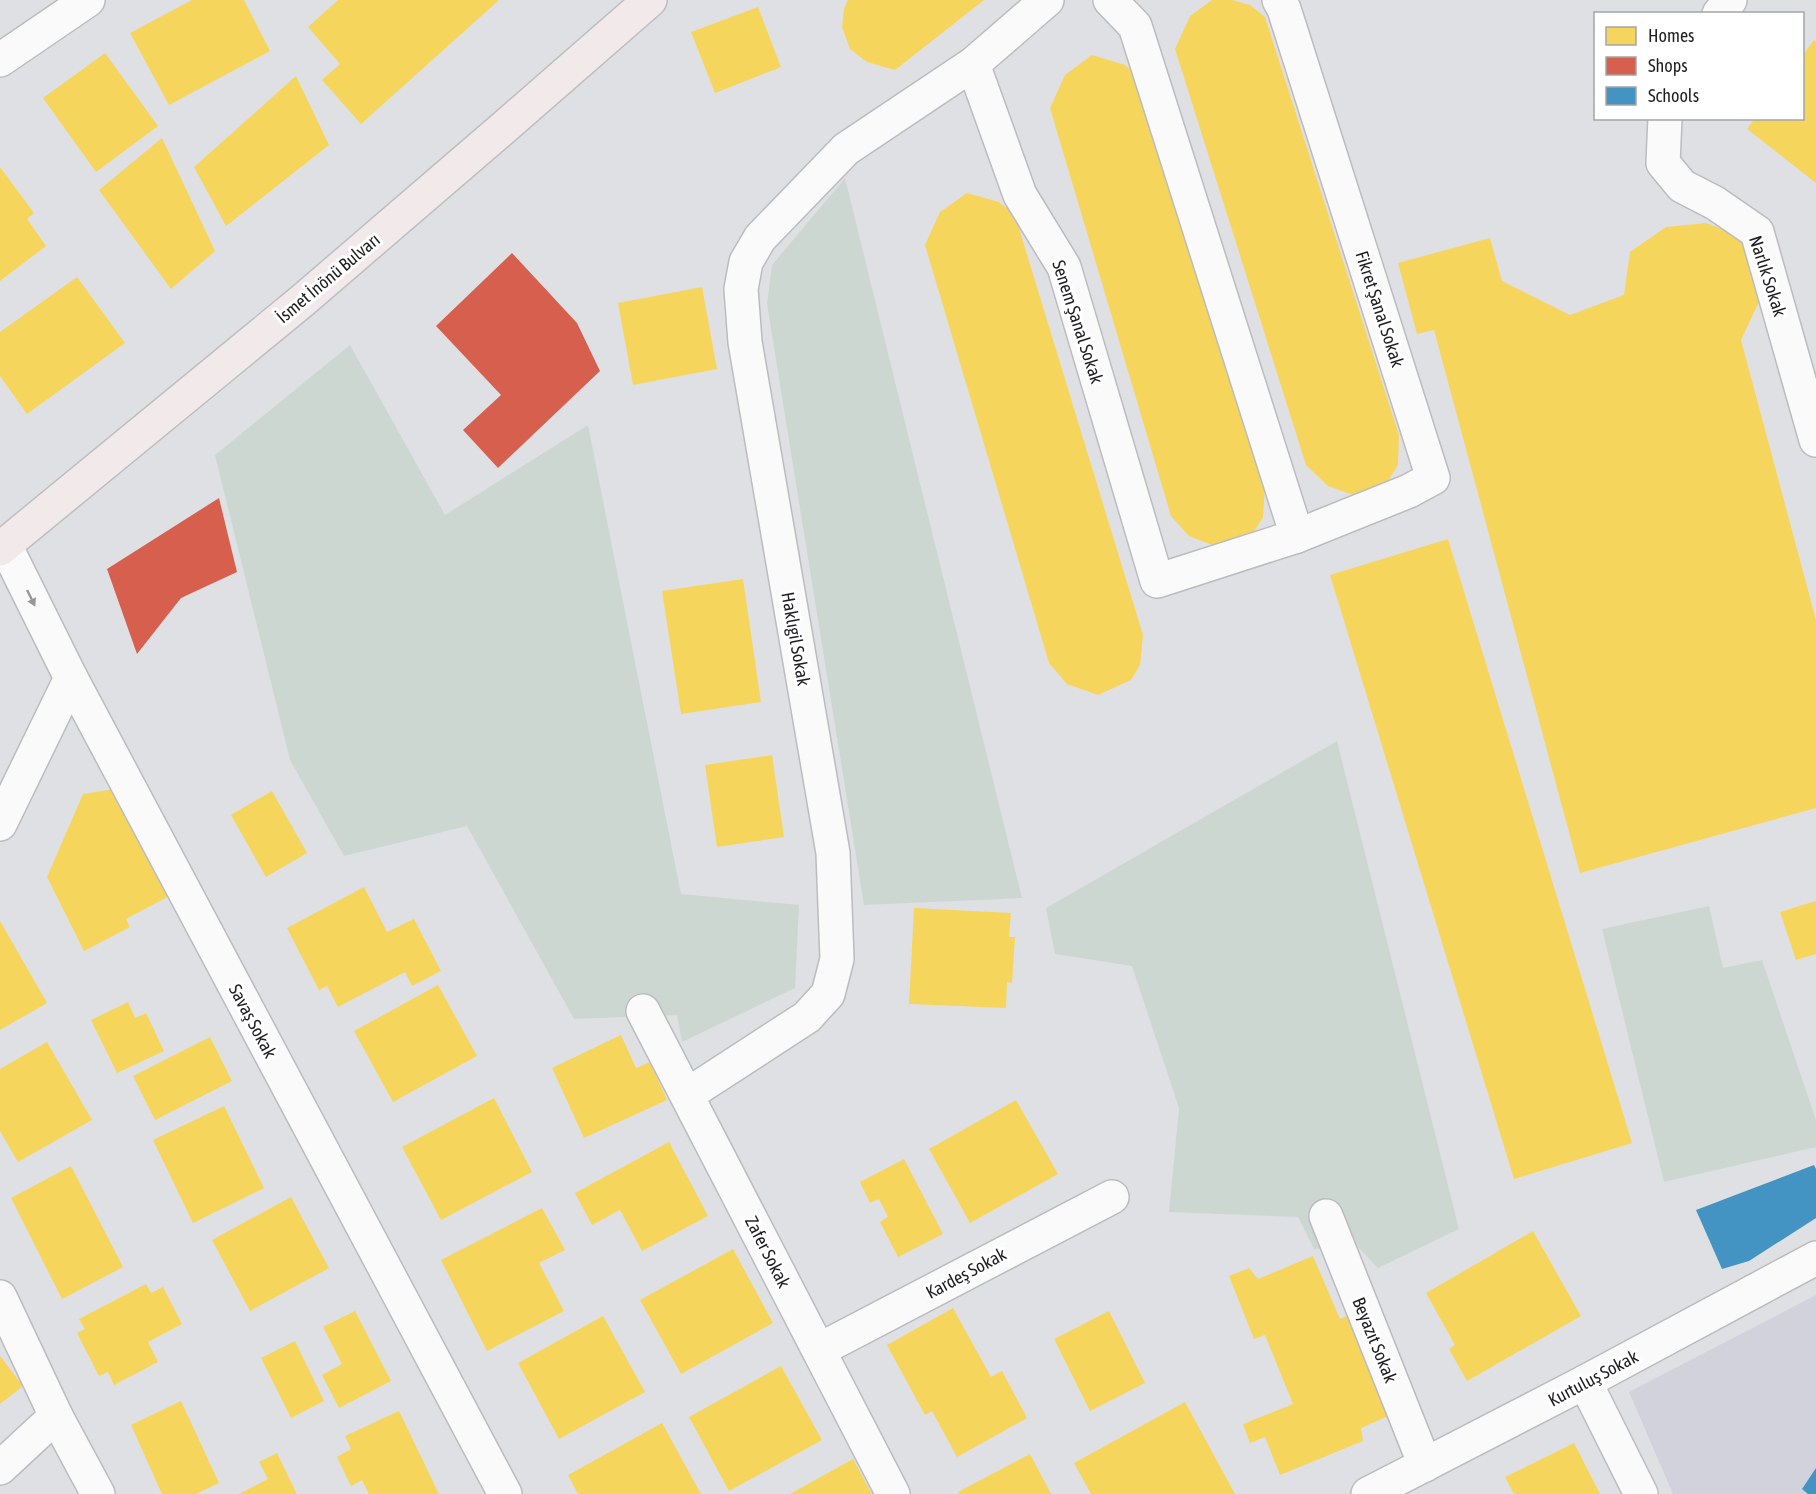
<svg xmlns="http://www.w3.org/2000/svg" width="1816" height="1494" font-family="'Asap Condensed',sans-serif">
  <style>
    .built { fill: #d1d2db }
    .green { fill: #cdd7d1 }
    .homes { fill: #f6d55c }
    .shops { fill: #d6604d }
    .schools { fill: #4393c3 }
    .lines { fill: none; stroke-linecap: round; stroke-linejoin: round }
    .minor-casing { stroke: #bbbcbf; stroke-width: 36 }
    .major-casing { stroke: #bebec0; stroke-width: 36 }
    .minor { stroke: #fafafb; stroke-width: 33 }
    .major { stroke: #f2e9eb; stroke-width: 33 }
    .oneway { fill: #979798 }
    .labels { text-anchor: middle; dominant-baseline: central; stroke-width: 6; stroke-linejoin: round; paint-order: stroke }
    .street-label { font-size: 18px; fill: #1d1e20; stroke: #fff }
  </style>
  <rect width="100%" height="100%" fill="#dfe0e4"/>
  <!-- built -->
  <path class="built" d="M 1816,1295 L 1816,1494 L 1673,1494 L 1629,1392 Z"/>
  <!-- green -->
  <g class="green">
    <path d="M 845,178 L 1022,898 L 864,905 L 767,304 L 772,265 Z"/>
    <path d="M 350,345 L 445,515 L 588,425 L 681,894 L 799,905 L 795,988 L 682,1042 L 677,1015 L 574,1019 L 467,826 L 344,856 L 290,760 L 215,455 Z"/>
    <path d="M 1337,741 L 1459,1229 L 1378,1268 L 1358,1247 L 1314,1249 L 1298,1217 L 1169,1212 L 1179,1108 L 1132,966 L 1055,954 L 1046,908 Z"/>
    <path d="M 1709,906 L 1723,968 L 1762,960 L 1816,1120 L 1816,1147 L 1664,1182 L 1602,929 Z"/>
  </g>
  <!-- homes -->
  <g class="homes">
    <path d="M 192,0 L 244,0 L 270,51 L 169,105 L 130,33 Z"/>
    <path d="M 338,0 L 499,0 L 361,124 L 322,80 L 340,64 L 308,27 Z"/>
    <path d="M 848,0 L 984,0 L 895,70 L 867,62 L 850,49 L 842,27 L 844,9 Z"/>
    <path d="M 1212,0 L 1232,0 L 1250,5 L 1265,17 L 1399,435 L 1398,465 L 1388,481 L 1356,496 L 1328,486 L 1306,465 L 1175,49 L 1190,16 Z"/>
    <path d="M 758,7 L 781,67 L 715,93 L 691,32 Z"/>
    <path d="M 1814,40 L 1816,42 L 1816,183 L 1747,129 L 1755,118 L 1802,118 L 1802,56 Z"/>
    <path d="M 105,53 L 158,126 L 96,172 L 43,98 Z"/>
    <path d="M 1092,55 L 1125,65 L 1140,77 L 1265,487 L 1263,517 L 1253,533 L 1220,548 L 1189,536 L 1171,516 L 1050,108 L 1065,75 Z"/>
    <path d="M 296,76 L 329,145 L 226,226 L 194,167 Z"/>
    <path d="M 162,138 L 215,251 L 171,289 L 99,190 Z"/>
    <path d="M 0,167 L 34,213 L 27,219 L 46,246 L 0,281 Z"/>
    <path d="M 967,193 L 999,202 L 1015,215 L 1143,635 L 1140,665 L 1131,680 L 1098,695 L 1067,684 L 1049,663 L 925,245 L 940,212 Z"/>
    <path d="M 1706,223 L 1738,235 L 1753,257 L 1764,291 L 1741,340 L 1816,620 L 1816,808 L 1580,873 L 1434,330 L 1417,334 L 1398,263 L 1490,238 L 1502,281 L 1570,315 L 1624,295 L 1630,252 L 1666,227 Z"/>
    <path d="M 77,277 L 125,343 L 27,414 L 0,376 L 0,332 Z"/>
    <path d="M 702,287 L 717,369 L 633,385 L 618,303 Z"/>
    <path d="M 1448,539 L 1632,1143 L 1514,1179 L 1330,575 Z"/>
    <path d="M 743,579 L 761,702 L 681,714 L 662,591 Z"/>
    <path d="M 772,755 L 784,837 L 717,847 L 705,765 Z"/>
    <path d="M 121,788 L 175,893 L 126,919 L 130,927 L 84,951 L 47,877 L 83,794 Z"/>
    <path d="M 272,791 L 307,853 L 266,877 L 231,815 Z"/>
    <path d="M 364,887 L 387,932 L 414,919 L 441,971 L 412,986 L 405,972 L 338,1007 L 327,986 L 319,990 L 287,928 Z"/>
    <path d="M 1816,901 L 1816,954 L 1796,960 L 1780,912 Z"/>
    <path d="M 914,908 L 1011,913 L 1009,937 L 1015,937 L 1012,983 L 1007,982 L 1006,1008 L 909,1004 Z"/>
    <path d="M 0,921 L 47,1003 L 0,1030 Z"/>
    <path d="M 438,985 L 477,1056 L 393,1102 L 354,1031 Z"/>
    <path d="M 128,1002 L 135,1018 L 146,1013 L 164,1051 L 117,1073 L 91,1020 Z"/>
    <path d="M 621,1035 L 636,1068 L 650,1062 L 667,1100 L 584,1138 L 552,1068 Z"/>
    <path d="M 210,1037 L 232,1081 L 155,1120 L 133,1076 Z"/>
    <path d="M 47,1042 L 92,1120 L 18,1162 L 0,1131 L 0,1069 Z"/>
    <path d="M 494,1098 L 532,1172 L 441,1220 L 402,1147 Z"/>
    <path d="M 1016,1100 L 1058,1174 L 970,1223 L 929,1149 Z"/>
    <path d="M 224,1106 L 264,1188 L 193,1223 L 153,1140 Z"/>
    <path d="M 669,1142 L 708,1216 L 642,1251 L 620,1210 L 592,1225 L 575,1193 Z"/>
    <path d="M 904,1159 L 943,1234 L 898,1257 L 880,1222 L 888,1217 L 879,1199 L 870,1203 L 860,1182 Z"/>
    <path d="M 71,1166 L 123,1267 L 62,1299 L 11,1198 Z"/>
    <path d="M 291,1197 L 329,1268 L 250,1311 L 212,1240 Z"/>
    <path d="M 542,1208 L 565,1250 L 539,1263 L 564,1311 L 487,1351 L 441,1260 Z"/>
    <path d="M 1533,1231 L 1581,1316 L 1467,1381 L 1449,1349 L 1455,1345 L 1426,1293 Z"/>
    <path d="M 733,1249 L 773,1323 L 681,1374 L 640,1300 Z"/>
    <path d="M 1313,1256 L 1340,1319 L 1351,1314 L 1393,1414 L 1361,1428 L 1363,1441 L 1280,1475 L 1265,1437 L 1250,1443 L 1243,1424 L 1293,1404 L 1265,1335 L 1254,1339 L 1229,1276 L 1249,1268 L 1258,1279 Z"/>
    <path d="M 146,1284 L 151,1293 L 163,1287 L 182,1324 L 148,1342 L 158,1362 L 114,1385 L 108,1372 L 99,1376 L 77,1333 L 85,1329 L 79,1319 Z"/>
    <path d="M 953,1308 L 991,1377 L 1002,1371 L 1027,1418 L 957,1457 L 932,1411 L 925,1415 L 887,1345 Z"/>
    <path d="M 355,1311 L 391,1381 L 339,1408 L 322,1375 L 342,1364 L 323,1327 Z"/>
    <path d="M 1109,1311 L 1145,1383 L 1090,1411 L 1054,1339 Z"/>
    <path d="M 603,1316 L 645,1392 L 559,1439 L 518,1363 Z"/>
    <path d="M 295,1341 L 324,1401 L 291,1418 L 261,1358 Z"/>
    <path d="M 0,1356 L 23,1386 L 0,1404 Z"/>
    <path d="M 781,1366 L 822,1440 L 729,1491 L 689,1417 Z"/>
    <path d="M 181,1401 L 219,1483 L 196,1494 L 162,1494 L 131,1425 Z"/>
    <path d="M 1185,1402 L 1235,1494 L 1091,1494 L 1074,1463 Z"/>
    <path d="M 399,1411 L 439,1494 L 369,1494 L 362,1480 L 351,1486 L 337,1457 L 351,1449 L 345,1436 Z"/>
    <path d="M 662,1423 L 701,1494 L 578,1494 L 568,1475 Z"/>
    <path d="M 1574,1443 L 1600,1494 L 1514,1494 L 1505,1477 Z"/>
    <path d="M 277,1453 L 297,1494 L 239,1494 L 268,1479 L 259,1462 Z"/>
    <path d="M 1030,1454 L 1051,1494 L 959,1494 L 958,1492 Z"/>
    <path d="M 853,1459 L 872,1494 L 790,1494 Z"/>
  </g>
  <!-- shops -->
  <g class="shops">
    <path d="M 512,253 L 577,323 L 600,371 L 498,468 L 463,430 L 501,395 L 436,326 Z"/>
    <path d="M 219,498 L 237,572 L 181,598 L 137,654 L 107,569 Z"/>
  </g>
  <!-- schools -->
  <g class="schools">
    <path d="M 1814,1165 L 1816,1169 L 1816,1218 L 1749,1261 L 1722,1269 L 1696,1210 Z"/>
    <path d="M 1816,1468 L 1816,1494 L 1808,1494 L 1802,1489 Z"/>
  </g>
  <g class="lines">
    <!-- minor casing -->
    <g class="minor-casing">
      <g id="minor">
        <path d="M 1047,0 L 973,64 L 1020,195 L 1064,267 L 1157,581 L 1297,536 L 1135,26 L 1110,0"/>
        <path d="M 1279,0 L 1284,9 L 1433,478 L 1409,491 L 1297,536"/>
        <path d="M 1719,14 L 1730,0"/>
        <path d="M 0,60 L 88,0"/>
        <path d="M 1665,118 L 1663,163 L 1682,186 L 1715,203 L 1757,232 L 1816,440"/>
        <path d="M 5,545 L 71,678 L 505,1494"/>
        <path d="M 0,824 L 71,678"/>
        <path d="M 643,1011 L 893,1494"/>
        <path d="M 687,1095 L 807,1017 L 828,994 L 837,959 L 833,853 L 745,342 L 741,289 L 746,262 L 760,238 L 846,149 L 973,64"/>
        <path d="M 1326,1216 L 1425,1465"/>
        <path d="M 0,1297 L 56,1416 L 98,1494"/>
        <path d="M 819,1350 L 1112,1197"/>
        <path d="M 1585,1382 L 1641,1494"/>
        <path d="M 0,1468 L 56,1416"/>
        <path d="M 1368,1494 L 1585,1382 L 1816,1258"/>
      </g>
    </g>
    <!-- major casing -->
    <g class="major-casing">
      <path id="major" d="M 0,549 L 302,301 L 501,130 L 650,0"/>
    </g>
    <!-- minor -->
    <use href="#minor" class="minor"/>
    <!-- major -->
    <use href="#major" class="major"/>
  </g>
  <!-- one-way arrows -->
  <defs><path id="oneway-solid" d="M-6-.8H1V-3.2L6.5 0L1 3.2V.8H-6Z" transform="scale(1.5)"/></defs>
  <use class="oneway" href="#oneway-solid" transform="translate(31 598) rotate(64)"/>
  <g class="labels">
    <!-- street labels -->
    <g class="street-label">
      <text transform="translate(1768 276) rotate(72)">Narlık Sokak</text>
      <text transform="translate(328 278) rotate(-40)">İsmet İnönü Bulvarı</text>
      <text transform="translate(1380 309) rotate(72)">Fikret Şanal Sokak</text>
      <text transform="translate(1078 322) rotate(72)">Senem Şanal Sokak</text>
      <text transform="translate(796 639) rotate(80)">Haklıgil Sokak</text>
      <text transform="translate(253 1021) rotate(62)">Savaş Sokak</text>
      <text transform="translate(768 1252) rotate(63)">Zafer Sokak</text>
      <text transform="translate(966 1273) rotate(-28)">Kardeş Sokak</text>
      <text transform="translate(1375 1340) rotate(68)">Beyazıt Sokak</text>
      <text transform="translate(1593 1378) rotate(-28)">Kurtuluş Sokak</text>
    </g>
  </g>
  <!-- legend -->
  <rect x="1594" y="12" width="210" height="108" fill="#ffffff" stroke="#a5a5a6" stroke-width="1.5"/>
  <rect x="1606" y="27" width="30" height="18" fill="#f6d55c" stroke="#a5a5a6" stroke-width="1.5"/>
  <text x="1648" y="42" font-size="18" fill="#1d1e20">Homes</text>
  <rect x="1606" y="57" width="30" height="18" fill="#d6604d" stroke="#a5a5a6" stroke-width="1.5"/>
  <text x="1648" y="72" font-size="18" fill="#1d1e20">Shops</text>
  <rect x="1606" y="87" width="30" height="18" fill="#4393c3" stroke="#a5a5a6" stroke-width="1.5"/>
  <text x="1648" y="102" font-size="18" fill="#1d1e20">Schools</text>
</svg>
